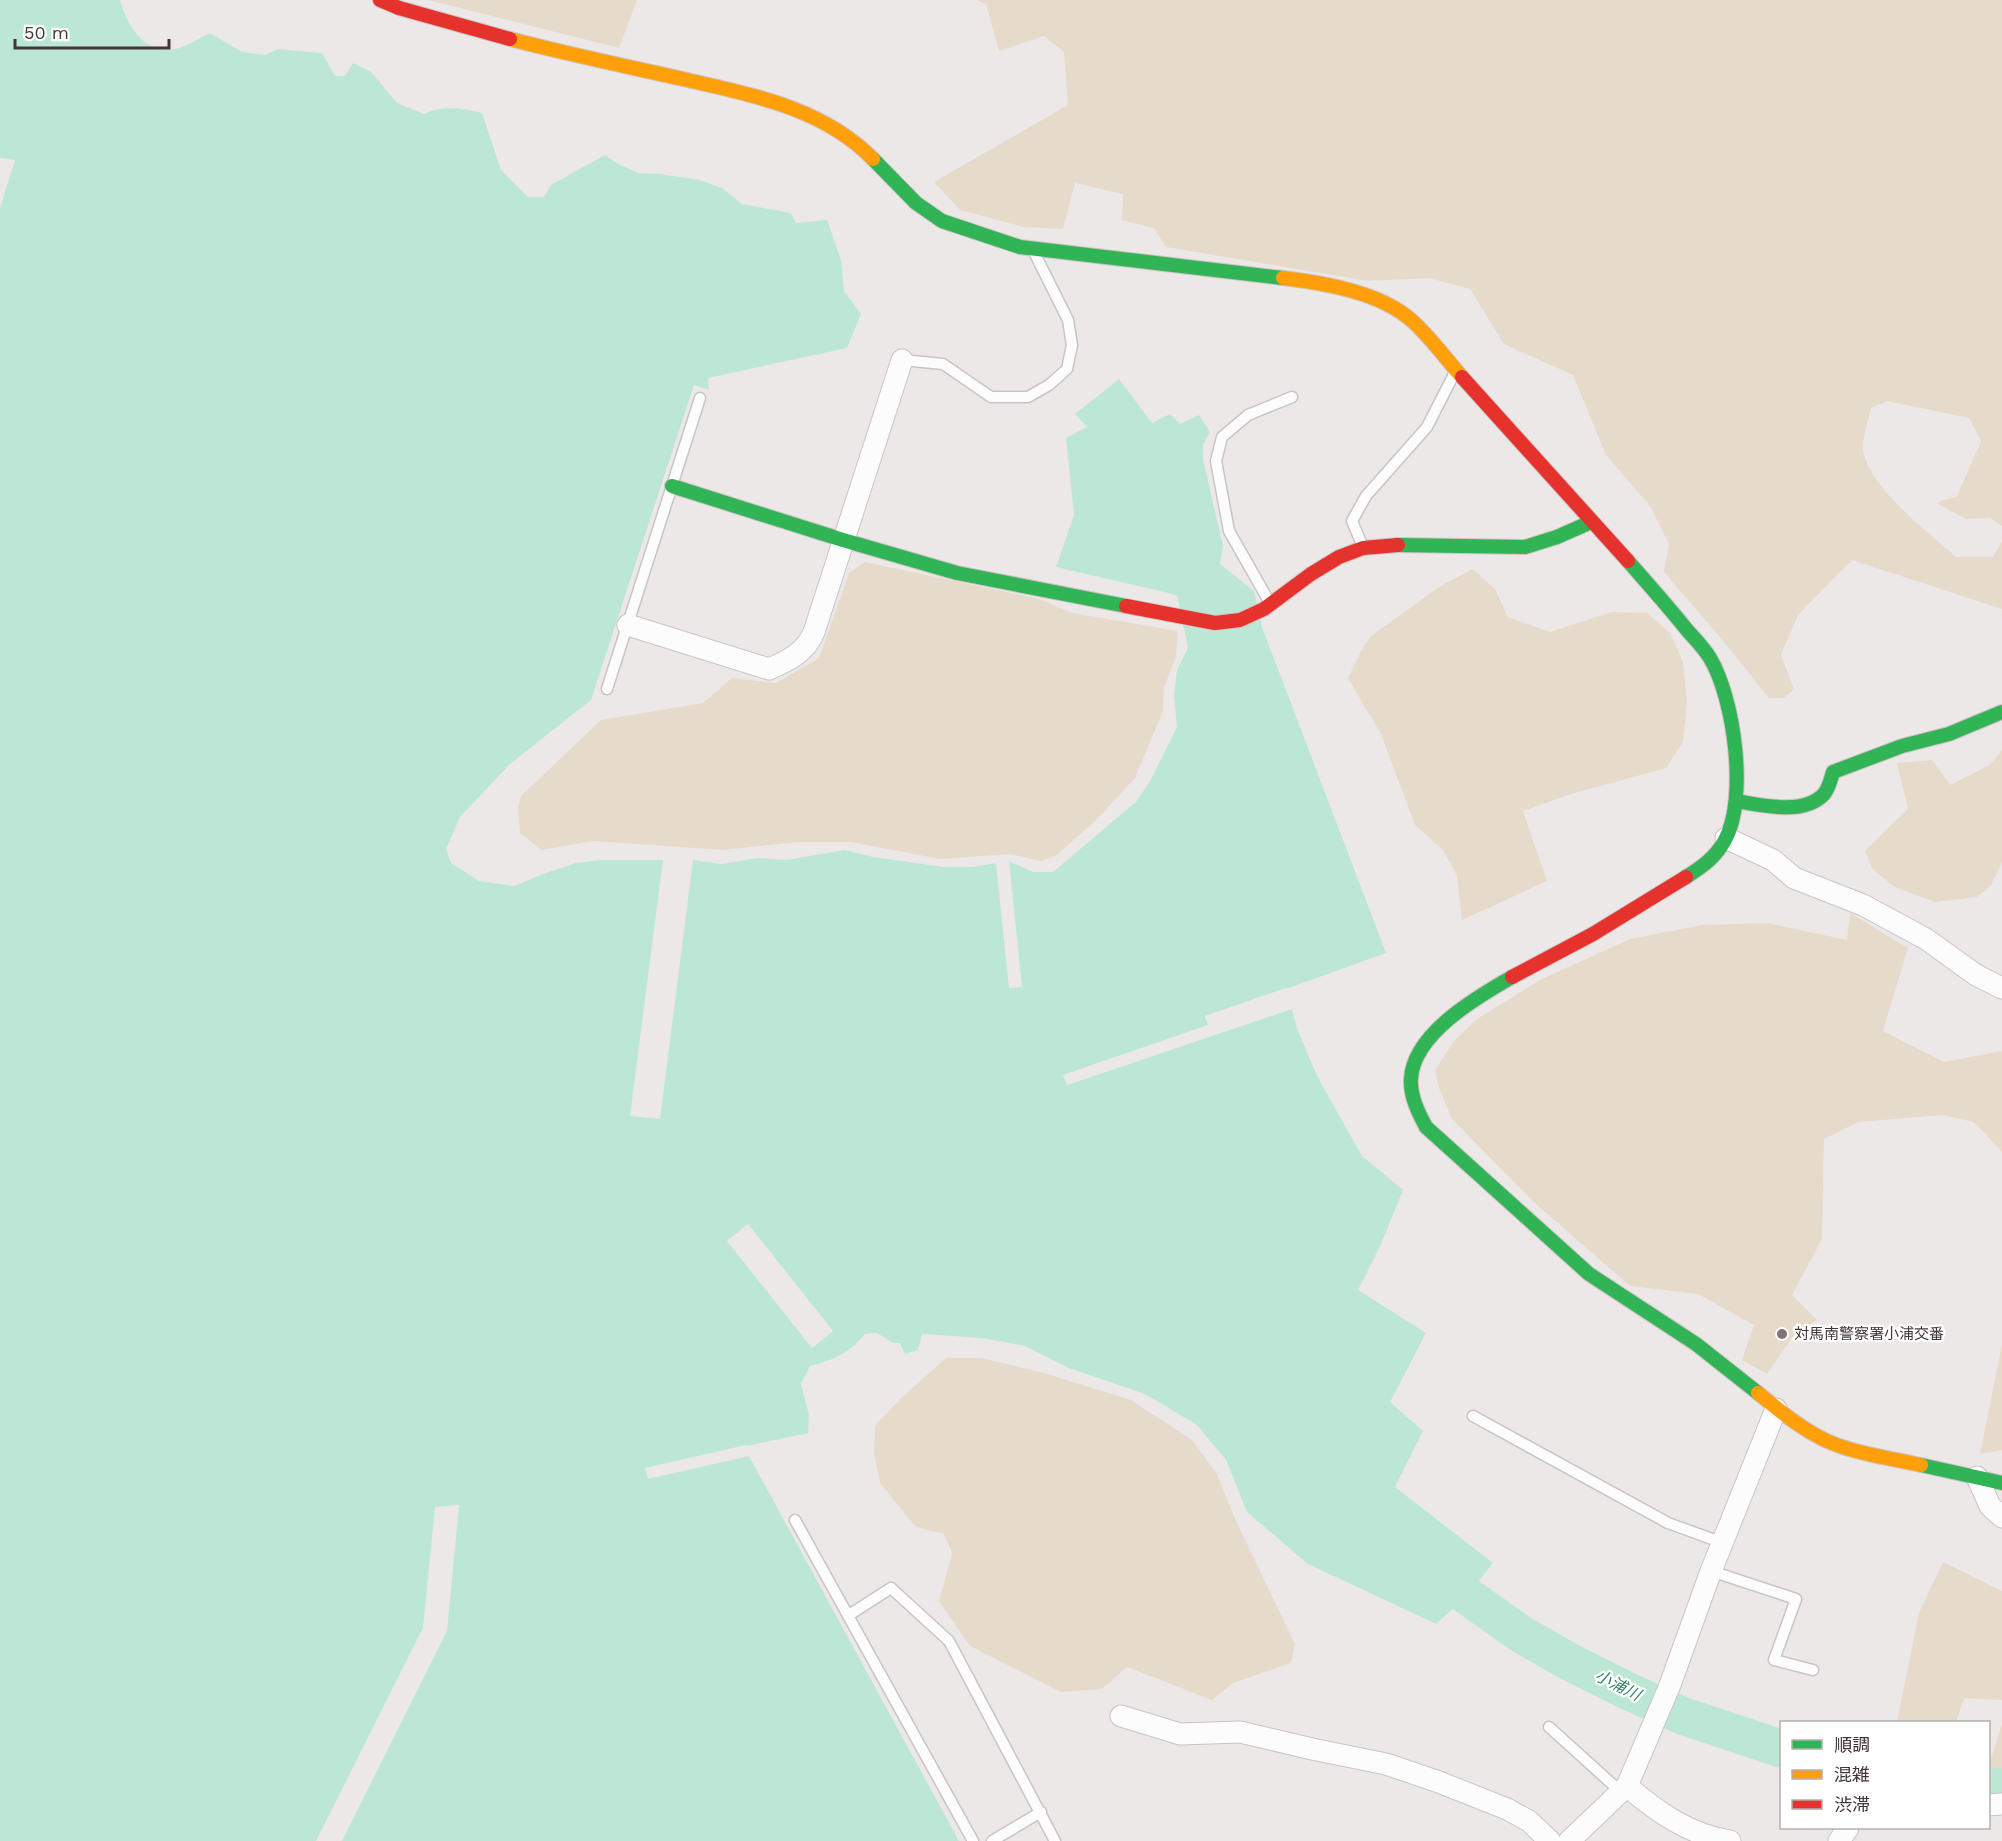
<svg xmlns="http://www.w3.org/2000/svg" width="2002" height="1841" font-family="'Work Sans','Noto Sans JP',sans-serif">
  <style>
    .green { fill: #e6dacb }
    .water { fill: #bde7d5 }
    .pier { fill: #ede8e8 }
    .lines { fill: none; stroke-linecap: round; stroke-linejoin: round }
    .river { stroke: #bde7d5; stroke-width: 38 }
    .lane-casing { stroke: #c9c4c5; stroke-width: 13 }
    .street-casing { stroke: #c9c4c5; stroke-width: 23 }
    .fast-casing { stroke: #d0c4c5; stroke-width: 16 }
    .slow-casing { stroke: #d0c4c5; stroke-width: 16 }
    .jam-casing { stroke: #d0c4c5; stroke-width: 16 }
    .lane { stroke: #fcfcfc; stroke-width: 10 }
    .street { stroke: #fcfcfc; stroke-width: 21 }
    .fast { stroke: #30b455; stroke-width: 14 }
    .slow { stroke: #ff9f0a; stroke-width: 14 }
    .jam { stroke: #e5322d; stroke-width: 14 }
    .poi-dot { fill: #7e7476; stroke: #fff; stroke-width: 2 }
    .labels { text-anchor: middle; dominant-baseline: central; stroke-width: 4.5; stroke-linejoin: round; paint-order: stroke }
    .poi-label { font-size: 15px; fill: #423638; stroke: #fff; text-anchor: start }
    .water-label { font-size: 16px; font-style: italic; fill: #348364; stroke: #fff }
  </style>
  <rect width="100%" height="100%" fill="#ede8e8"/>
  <!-- green -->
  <g class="green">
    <path d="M 428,0 L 637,0 L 619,48 Z"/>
    <path d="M 976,0 L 2002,0 L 2002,526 L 1990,518 L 1966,519 L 1936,503 L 1957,496 L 1981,441 L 1969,418 L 1887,401 L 1871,408 C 1869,418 1862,439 1863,449 C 1867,486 1928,532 1956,557 L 1993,557 L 2002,541 L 2002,609 L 1852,560 L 1798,615 L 1781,655 L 1794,689 L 1784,698 L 1769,698 L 1725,643 L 1664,572 L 1669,544 L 1650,506 L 1606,455 L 1573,375 L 1504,344 L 1470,289 L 1429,278 L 1369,281 L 1166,247 L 1154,228 L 1122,220 L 1123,194 L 1075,183 L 1063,229 L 1024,227 L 960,210 L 934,182 L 1068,105 L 1064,52 L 1044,36 L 999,51 L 986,4 Z"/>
    <path d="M 865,562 L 1039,599 L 1073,613 L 1178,631 L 1176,656 L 1164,688 L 1163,711 L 1135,778 L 1096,820 L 1057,855 L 1041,861 L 1010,854 L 940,859 L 851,842 L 796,842 L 724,850 L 593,841 L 541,850 L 520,833 L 518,807 L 521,796 L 601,720 L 703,703 L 732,678 L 776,683 L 819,658 L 849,573 Z"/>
    <path d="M 1473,569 L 1495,589 L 1508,617 L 1550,632 L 1612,612 L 1647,613 L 1670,633 L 1683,662 L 1687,702 L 1683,742 L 1666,768 L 1571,794 L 1523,811 L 1547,881 L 1462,920 L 1457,876 L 1443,850 L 1415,825 L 1381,734 L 1348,678 L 1361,651 L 1371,636 L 1442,585 Z"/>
    <path d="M 2002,750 L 2002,863 L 1991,885 L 1977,897 L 1935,902 L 1895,887 L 1873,870 L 1865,851 L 1908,809 L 1897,763 L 1932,760 L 1950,785 L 1990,765 Z"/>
    <path d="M 1850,913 L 1908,948 L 1883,1031 L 1944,1062 L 2002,1051 L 2002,1152 L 1974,1122 L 1942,1115 L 1858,1122 L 1824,1139 L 1822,1239 L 1792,1295 L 1817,1320 L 1794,1335 L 1767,1374 L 1742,1360 L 1754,1325 L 1698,1294 L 1630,1286 L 1536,1204 L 1452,1119 L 1439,1088 L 1435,1070 L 1454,1041 L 1477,1019 L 1540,980 L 1630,939 L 1702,925 L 1768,923 L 1847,940 Z"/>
    <path d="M 2002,1344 L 2002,1450 L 1980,1454 Z"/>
    <path d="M 946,1358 L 981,1358 L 1044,1373 L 1131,1400 L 1192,1440 L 1217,1474 L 1235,1519 L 1295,1644 L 1291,1663 L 1233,1683 L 1212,1700 L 1127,1667 L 1102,1689 L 1061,1692 L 970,1646 L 939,1601 L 952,1553 L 944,1534 L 916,1527 L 880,1483 L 874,1454 L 875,1426 L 899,1400 Z"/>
    <path d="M 1943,1562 L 2002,1591 L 2002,1700 L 1964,1698 L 1956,1722 L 1897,1722 L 1919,1613 Z"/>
    <path d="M 2002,1724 L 2002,1768 L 1989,1769 L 1989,1765 Z"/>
  </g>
  <!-- water -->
  <path class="water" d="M 0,0 L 120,0 C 126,21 140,49 166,50 C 180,51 198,39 210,33 L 242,52 L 265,55 L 278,49 L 322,53 L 335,76 L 345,76 L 353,63 L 371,72 L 397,103 L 424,114 C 442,105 463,108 482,113 L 501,170 L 528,197 L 544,197 L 551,185 L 605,155 L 618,164 L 638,173 L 660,174 L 700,180 L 722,188 L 742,204 L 791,213 L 796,223 L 827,220 L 841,260 L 844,291 L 861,314 L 847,348 L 708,378 L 709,390 L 694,385 L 591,700 L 510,764 L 460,817 L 446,849 L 451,863 L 479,881 L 514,886 L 543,874 L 576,863 L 602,860 L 663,860 L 630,1116 L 660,1119 L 693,860 L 722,864 L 757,858 L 786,860 L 845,850 L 873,857 L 944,867 L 972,867 L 1009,861 L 1033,872 L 1053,872 L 1136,802 L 1150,781 L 1177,727 L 1174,696 L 1177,670 L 1188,648 L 1177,595 L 1056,567 L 1074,515 L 1066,438 L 1087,427 L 1075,414 L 1119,379 L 1152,423 L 1170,414 L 1180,424 L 1199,415 L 1210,432 L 1203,445 L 1203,459 L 1223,546 L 1220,564 L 1254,591 L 1262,627 L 1386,953 L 1286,989 L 1297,1028 L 1317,1076 L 1362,1156 L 1403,1190 L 1381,1244 L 1358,1290 L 1426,1333 L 1390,1402 L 1423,1431 L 1395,1487 L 1493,1563 L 1467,1596 L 1436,1624 L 1308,1564 L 1247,1512 L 1226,1460 L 1197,1425 L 1145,1394 L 1069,1368 L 1025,1346 L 982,1338 L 922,1334 L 918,1350 L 905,1354 L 900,1343 L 893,1343 L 877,1333 L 865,1334 C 847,1355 835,1359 810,1366 L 801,1384 L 809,1415 L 808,1433 L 746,1446 L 749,1456 L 959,1841 L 342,1841 L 447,1631 L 459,1505 L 435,1507 L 423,1628 L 316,1841 L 0,1841 Z"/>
  <!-- pier -->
  <g class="pier">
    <path d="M 0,158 L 15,160 L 0,208 Z"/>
    <path d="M 1009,861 L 1022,987 L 1009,988 L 996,863 Z"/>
    <path d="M 1286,988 L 1292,1009 L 1067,1085 L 1063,1075 L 1208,1025 L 1205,1016 Z"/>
    <path d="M 748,1224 L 833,1331 L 812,1348 L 727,1241 Z"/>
    <path d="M 746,1445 L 749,1456 L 648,1479 L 645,1468 Z"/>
  </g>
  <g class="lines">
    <!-- river -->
    <g class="river">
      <path d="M 1467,1596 L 1521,1634 L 1568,1661 L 1630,1692 L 1683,1716 L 1782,1749"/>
      <path d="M 1988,1787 L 2002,1787"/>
    </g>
    <!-- lane casing -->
    <g class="lane-casing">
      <g id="lane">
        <path d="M 902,360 L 943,364 L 991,397 L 1028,397 L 1049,385 L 1067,369 L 1072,345 L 1068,320 L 1035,254"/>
        <path d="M 1363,547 L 1352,521 L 1366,496 L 1427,427 L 1454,374"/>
        <path d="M 1270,603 L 1229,531 L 1216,461 L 1222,437 L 1248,415 L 1292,397"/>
        <path d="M 607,689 L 700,398"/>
        <path d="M 1473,1416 L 1668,1523 L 1723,1543"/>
        <path d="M 795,1520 L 973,1841"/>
        <path d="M 1711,1571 L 1796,1599 L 1774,1660 L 1813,1670"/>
        <path d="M 849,1615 L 891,1588 L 949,1641 L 1055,1841"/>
        <path d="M 1549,1727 L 1621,1792"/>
        <path d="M 992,1841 L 1041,1812"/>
      </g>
    </g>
    <!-- street casing -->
    <g class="street-casing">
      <g id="street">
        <path d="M 628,625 L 769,669 C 788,661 806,652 814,632 L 902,360"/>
        <path d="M 1726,838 L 1773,860 L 1794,878 L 1863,905 L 1926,939 L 1976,975 L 2002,988"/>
        <path d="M 1977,1477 L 1990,1506 L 2002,1517"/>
        <path d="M 1121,1716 L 1180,1734 L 1240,1732 L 1312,1749 L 1386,1764 L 1439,1782 L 1507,1809 L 1529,1821 L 1550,1841"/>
        <path d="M 1627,1786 C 1657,1812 1690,1835 1730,1841"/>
        <path d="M 1988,1805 L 2002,1804"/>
        <path d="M 1569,1841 L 1627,1786 L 1670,1685 L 1711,1571 L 1776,1409"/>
        <path d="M 1839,1841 L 1848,1828"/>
      </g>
    </g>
    <!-- fast casing -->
    <g class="fast-casing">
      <g id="fast">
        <path d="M 873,159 L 916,203 L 942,221 L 1020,247 L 1283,278"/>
        <path d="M 672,486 L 843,540 L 957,573 L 1126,606"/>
        <path d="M 1398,545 L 1525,547 L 1557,537 L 1591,522"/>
        <path d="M 1628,561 C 1648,584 1668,606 1687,630 C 1695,639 1704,648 1710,658 C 1734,698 1748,798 1725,840 C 1716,857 1702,867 1686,877"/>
        <path d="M 1736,801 C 1761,805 1804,816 1824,794 C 1829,788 1831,779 1833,772 L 1902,746 L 1949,734 L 2002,712"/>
        <path d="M 1512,977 C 1477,997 1413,1034 1411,1079 C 1410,1096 1418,1112 1426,1127 L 1589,1274 L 1696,1344 L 1758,1393"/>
        <path d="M 1921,1465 L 2002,1483"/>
      </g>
    </g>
    <!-- slow casing -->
    <g class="slow-casing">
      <g id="slow">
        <path d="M 510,39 C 567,54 625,66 683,79 C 751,95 822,107 873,159"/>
        <path d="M 1283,278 C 1324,283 1378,292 1410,319 C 1428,334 1446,359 1462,377"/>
        <path d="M 1758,1393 C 1780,1411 1801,1429 1827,1441 C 1856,1454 1890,1458 1921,1465"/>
      </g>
    </g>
    <!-- jam casing -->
    <g class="jam-casing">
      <g id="jam">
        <path d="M 380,0 L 399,8 L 510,39"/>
        <path d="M 1462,377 L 1628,561"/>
        <path d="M 1126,606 L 1215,623 L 1240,620 L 1264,609 L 1311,574 L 1339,557 L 1363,548 L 1398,545"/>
        <path d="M 1512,977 L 1593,934 L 1686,877"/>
      </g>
    </g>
    <!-- lane -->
    <use href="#lane" class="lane"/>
    <!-- street -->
    <use href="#street" class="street"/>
    <!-- fast -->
    <use href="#fast" class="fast"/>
    <!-- slow -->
    <use href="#slow" class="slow"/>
    <!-- jam -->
    <use href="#jam" class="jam"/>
  </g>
  <!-- markers -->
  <circle class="poi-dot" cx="1782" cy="1334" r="6"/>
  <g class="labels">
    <!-- poi labels -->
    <g class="poi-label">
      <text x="1794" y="1334">対馬南警察署小浦交番</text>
    </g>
    <!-- water labels -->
    <g class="water-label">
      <text transform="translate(1618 1685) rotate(27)">小浦川</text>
    </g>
  </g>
  <!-- legend -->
  <rect x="1780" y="1721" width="210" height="108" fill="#ffffff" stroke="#b3afaf" stroke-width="1.5"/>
  <rect x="1792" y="1740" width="30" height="9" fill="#30b455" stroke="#b3afaf" stroke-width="1.5"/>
  <text x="1834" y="1751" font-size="18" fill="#423638">順調</text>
  <rect x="1792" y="1770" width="30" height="9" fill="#ff9f0a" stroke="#b3afaf" stroke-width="1.5"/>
  <text x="1834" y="1781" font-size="18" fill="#423638">混雑</text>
  <rect x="1792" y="1800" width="30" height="9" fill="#e5322d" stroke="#b3afaf" stroke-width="1.5"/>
  <text x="1834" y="1811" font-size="18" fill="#423638">渋滞</text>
  <!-- scale -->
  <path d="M15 39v9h154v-9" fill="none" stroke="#423638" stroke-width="3"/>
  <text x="24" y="39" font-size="18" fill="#423638" stroke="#ffffff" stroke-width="4.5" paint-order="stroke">50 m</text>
</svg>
